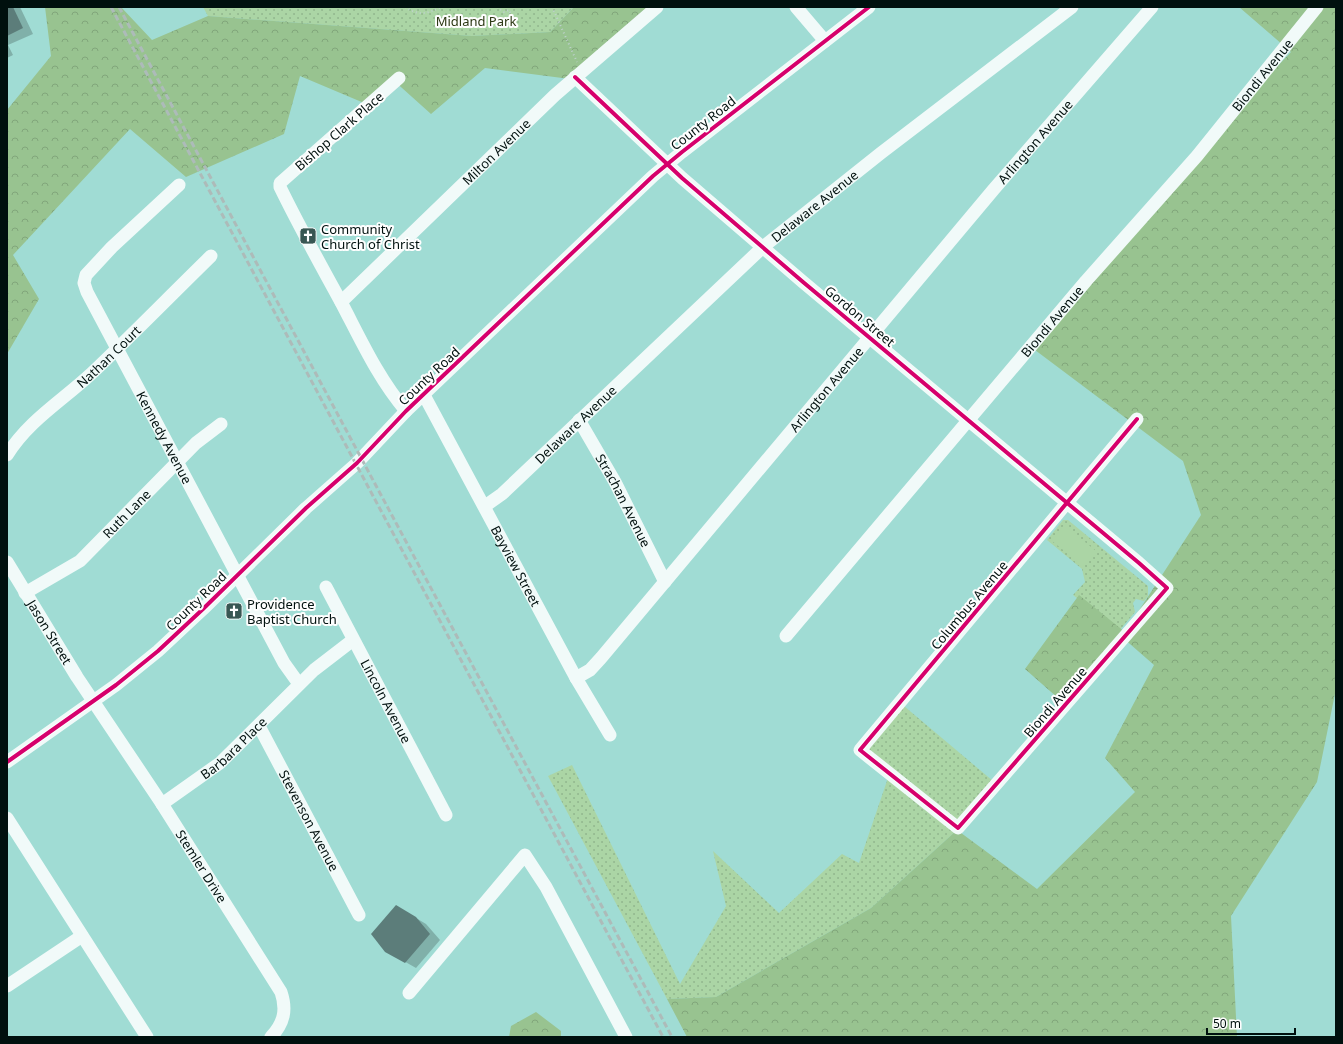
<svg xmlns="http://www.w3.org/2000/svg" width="1343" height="1044" font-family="'Noto Sans',sans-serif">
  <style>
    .grass { fill: url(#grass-dots) }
    .forest { fill: url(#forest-crowns) }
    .pitch { fill: #abd5a5 }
    .shadow { fill: #0003 }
    .building { fill: #5c7d7a }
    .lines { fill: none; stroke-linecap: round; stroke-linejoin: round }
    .path { stroke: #bfd1ce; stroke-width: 2; stroke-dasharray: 1 3; stroke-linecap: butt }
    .minor { stroke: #f1faf9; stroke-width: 13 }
    .rail { stroke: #adbbb9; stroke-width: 3; stroke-dasharray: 6 3; stroke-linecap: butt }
    .cycleway-casing { stroke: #fefefe; stroke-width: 6 }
    .cycleway { stroke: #d6006c; stroke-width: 4 }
    .labels { text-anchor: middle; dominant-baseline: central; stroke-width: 4; stroke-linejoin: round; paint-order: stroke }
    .park-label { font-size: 13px; fill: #2d3814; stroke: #fefefe }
    .street-label { font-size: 13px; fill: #00100e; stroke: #fefefe }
    .poi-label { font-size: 13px; fill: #00100e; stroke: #fefefe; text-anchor: start }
  </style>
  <defs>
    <pattern id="grass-dots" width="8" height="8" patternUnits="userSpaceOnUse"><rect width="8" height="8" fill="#abd5a5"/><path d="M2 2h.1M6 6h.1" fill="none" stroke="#91b68d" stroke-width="1.8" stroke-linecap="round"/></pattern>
    <pattern id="forest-crowns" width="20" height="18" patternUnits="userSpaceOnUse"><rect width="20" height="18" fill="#98c390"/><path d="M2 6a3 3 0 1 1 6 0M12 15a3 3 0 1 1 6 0" fill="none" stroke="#81a67b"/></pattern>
  </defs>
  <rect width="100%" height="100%" fill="#a0dcd4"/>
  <!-- grass -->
  <g class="grass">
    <path d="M 203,7 L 574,7 L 550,32 L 472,36 L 208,16 Z"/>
    <path d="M 1063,520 L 1068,520 L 1148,586 L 1148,596 L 1144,601 L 1136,599 L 1133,603 L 1135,612 L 1119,631 L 1073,595 L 1085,582 L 1082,569 L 1047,540 Z"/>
    <path d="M 898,701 L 993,781 L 957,830 L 871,908 L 716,997 L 667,999 L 548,776 L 572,765 L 680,984 L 726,906 L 713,851 L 779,913 L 842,854 L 859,863 L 890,772 L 859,745 Z"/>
  </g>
  <!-- forest -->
  <g class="forest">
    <path d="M 45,7 L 121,7 L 152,40 L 208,16 L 472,36 L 550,32 L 574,7 L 653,7 L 570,79 L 485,68 L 431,114 L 392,79 L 364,103 L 300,76 L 284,134 L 186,177 L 130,129 L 13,255 L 39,299 L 7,354 L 7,110 L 51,56 Z"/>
    <path d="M 1239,7 L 1336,7 L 1336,689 L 1317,782 L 1231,916 L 1237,1037 L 687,1037 L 667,999 L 716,997 L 871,908 L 957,830 L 1037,889 L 1135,792 L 1105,758 L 1154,665 L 1122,637 L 1067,706 L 1025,669 L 1079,595 L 1125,632 L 1201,515 L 1183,461 L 1031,347 L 1219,127 L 1291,52 Z"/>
    <path d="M 536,1012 L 561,1031 L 561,1037 L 509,1037 L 511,1026 Z"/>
  </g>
  <!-- pitch -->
  <path class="pitch" d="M 1064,525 L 1096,551 L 1083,566 L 1052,541 Z"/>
  <!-- shadow -->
  <g class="shadow">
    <path d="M 7,7 L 20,7 L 33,34 L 8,45 L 13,55 L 7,58 Z"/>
    <path d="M 396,906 L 426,924 L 440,940 L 416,968 L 386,951 Z"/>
  </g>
  <!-- building -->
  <g class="building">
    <path d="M 7,7 L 13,7 L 23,28 L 7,36 Z"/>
    <path d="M 396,905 L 416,917 L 430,934 L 405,963 L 385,952 L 371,934 Z"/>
  </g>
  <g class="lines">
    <!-- path -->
    <g class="path">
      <path d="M 405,7 C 419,16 427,14 441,7"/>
      <path d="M 466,7 L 467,10"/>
      <path d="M 497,7 L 504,12 L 509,10 L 514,21"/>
      <path d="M 552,7 L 577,62"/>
    </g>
    <!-- minor -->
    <g class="minor">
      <path d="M 796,7 L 825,41"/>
      <path d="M 575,77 L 682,178 L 803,282 L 1139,563 L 1167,588 L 958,828 L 860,750 L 1137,419"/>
      <path d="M 399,78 L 280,183 L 280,187 C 299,226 320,264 341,302 C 361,340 378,378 406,411"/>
      <path id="s1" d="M 179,185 L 112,247 L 86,275 L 84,283 L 87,292 L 284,663 L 299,684"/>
      <path id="s2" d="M 341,302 L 555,95 L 657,7"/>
      <path id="s3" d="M 424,395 L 576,678 L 610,735"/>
      <path id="s4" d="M 579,420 L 615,482 L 665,582"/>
      <path id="s5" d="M 7,455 C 29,420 62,401 92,373 C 132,335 171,295 211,256"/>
      <path id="s6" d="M 485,506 L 502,494 L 763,247 L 881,153 L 1072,7"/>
      <path id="s7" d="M 7,562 L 77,677 L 162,804 L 281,992 C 287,1010 284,1023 271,1037"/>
      <path id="s8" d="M 326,587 L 446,815"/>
      <path id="s9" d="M 25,593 L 80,561 L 196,443 L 221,424"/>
      <path id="s10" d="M 786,636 L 1086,281 L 1197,156 L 1317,7"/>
      <path id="s11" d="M 576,678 L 590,670 L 601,658 L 994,189 L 1152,7"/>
      <path id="s12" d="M 259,726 L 359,915"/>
      <path d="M 7,762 L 116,685 L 158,651 L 203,609 L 306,508 L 357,463 L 406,411 L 653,176 L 682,152 L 869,7"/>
      <path id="s13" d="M 162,804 L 220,763 L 314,670 L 353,640"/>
      <path d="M 7,818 L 147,1037"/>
      <path d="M 7,986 L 82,936"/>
      <path d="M 409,993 L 525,855 L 546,887 L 626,1037"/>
    </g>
    <!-- rail -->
    <g class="rail">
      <path d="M 111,7 L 663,1037"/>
      <path d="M 119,7 L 672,1037"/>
    </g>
    <!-- cycleway casing -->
    <g class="cycleway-casing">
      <g id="cycleway">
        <path d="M 575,77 L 682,178 L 803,282 L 1139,563 L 1167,588 L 958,828 L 860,750 L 1137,419"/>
        <path d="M 7,762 L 116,685 L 158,651 L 203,609 L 306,508 L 357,463 L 406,411 L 653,176 L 682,152 L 869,7"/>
      </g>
    </g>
    <!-- cycleway -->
    <use href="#cycleway" class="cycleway"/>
  </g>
  <!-- icons -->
  <defs>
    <g id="church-square" transform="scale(0.9)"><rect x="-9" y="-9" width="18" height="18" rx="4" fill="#385753" stroke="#fefefe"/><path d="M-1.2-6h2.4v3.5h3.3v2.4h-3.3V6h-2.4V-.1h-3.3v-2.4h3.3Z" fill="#fff"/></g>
  </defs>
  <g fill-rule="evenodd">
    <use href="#church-square" x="308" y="236"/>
    <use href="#church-square" x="234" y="611"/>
  </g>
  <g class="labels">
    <!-- park labels -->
    <g class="park-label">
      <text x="476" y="21">Midland Park</text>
    </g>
    <!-- street labels -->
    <g class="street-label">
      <text stroke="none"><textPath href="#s10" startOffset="736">Biondi Avenue</textPath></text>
      <text transform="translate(703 123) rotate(-38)">County Road</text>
      <text transform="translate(339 131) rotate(-41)">Bishop Clark Place</text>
      <text stroke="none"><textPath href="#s11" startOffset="707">Arlington Avenue</textPath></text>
      <text stroke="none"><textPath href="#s2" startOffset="216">Milton Avenue</textPath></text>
      <text stroke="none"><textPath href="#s6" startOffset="446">Delaware Avenue</textPath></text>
      <text transform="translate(860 316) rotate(40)">Gordon Street</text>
      <text stroke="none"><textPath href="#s10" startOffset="412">Biondi Avenue</textPath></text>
      <text stroke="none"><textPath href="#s5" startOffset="142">Nathan Court</textPath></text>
      <text transform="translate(429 376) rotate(-43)">County Road</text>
      <text stroke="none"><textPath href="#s11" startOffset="383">Arlington Avenue</textPath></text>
      <text stroke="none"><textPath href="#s6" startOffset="122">Delaware Avenue</textPath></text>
      <text stroke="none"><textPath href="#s1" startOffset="312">Kennedy Avenue</textPath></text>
      <text stroke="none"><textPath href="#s4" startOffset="92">Strachan Avenue</textPath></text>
      <text stroke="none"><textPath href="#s9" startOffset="130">Ruth Lane</textPath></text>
      <text stroke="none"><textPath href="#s3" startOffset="194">Bayview Street</textPath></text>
      <text transform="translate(196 601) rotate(-44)">County Road</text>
      <text transform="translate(969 605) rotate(-50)">Columbus Avenue</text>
      <text stroke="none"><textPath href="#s7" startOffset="82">Jason Street</textPath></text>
      <text stroke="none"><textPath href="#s8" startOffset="129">Lincoln Avenue</textPath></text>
      <text transform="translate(1055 702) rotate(-49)">Biondi Avenue</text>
      <text stroke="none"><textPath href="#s13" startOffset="91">Barbara Place</textPath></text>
      <text stroke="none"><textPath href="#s12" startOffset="107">Stevenson Avenue</textPath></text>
      <text stroke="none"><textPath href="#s7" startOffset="361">Stemler Drive</textPath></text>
    </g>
    <!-- poi labels -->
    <g class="poi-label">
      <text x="321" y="229">Community<tspan x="321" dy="15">Church of Christ</tspan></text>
      <text x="247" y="604">Providence<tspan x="247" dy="15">Baptist Church</tspan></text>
    </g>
  </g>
  <!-- border -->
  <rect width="1343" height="1044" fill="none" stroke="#00100e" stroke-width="16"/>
  <!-- scale -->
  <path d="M1207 1028v6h88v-6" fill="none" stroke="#00100e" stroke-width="2"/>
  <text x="1213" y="1028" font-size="12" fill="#00100e" stroke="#fefefe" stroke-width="3" paint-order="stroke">50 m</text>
</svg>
